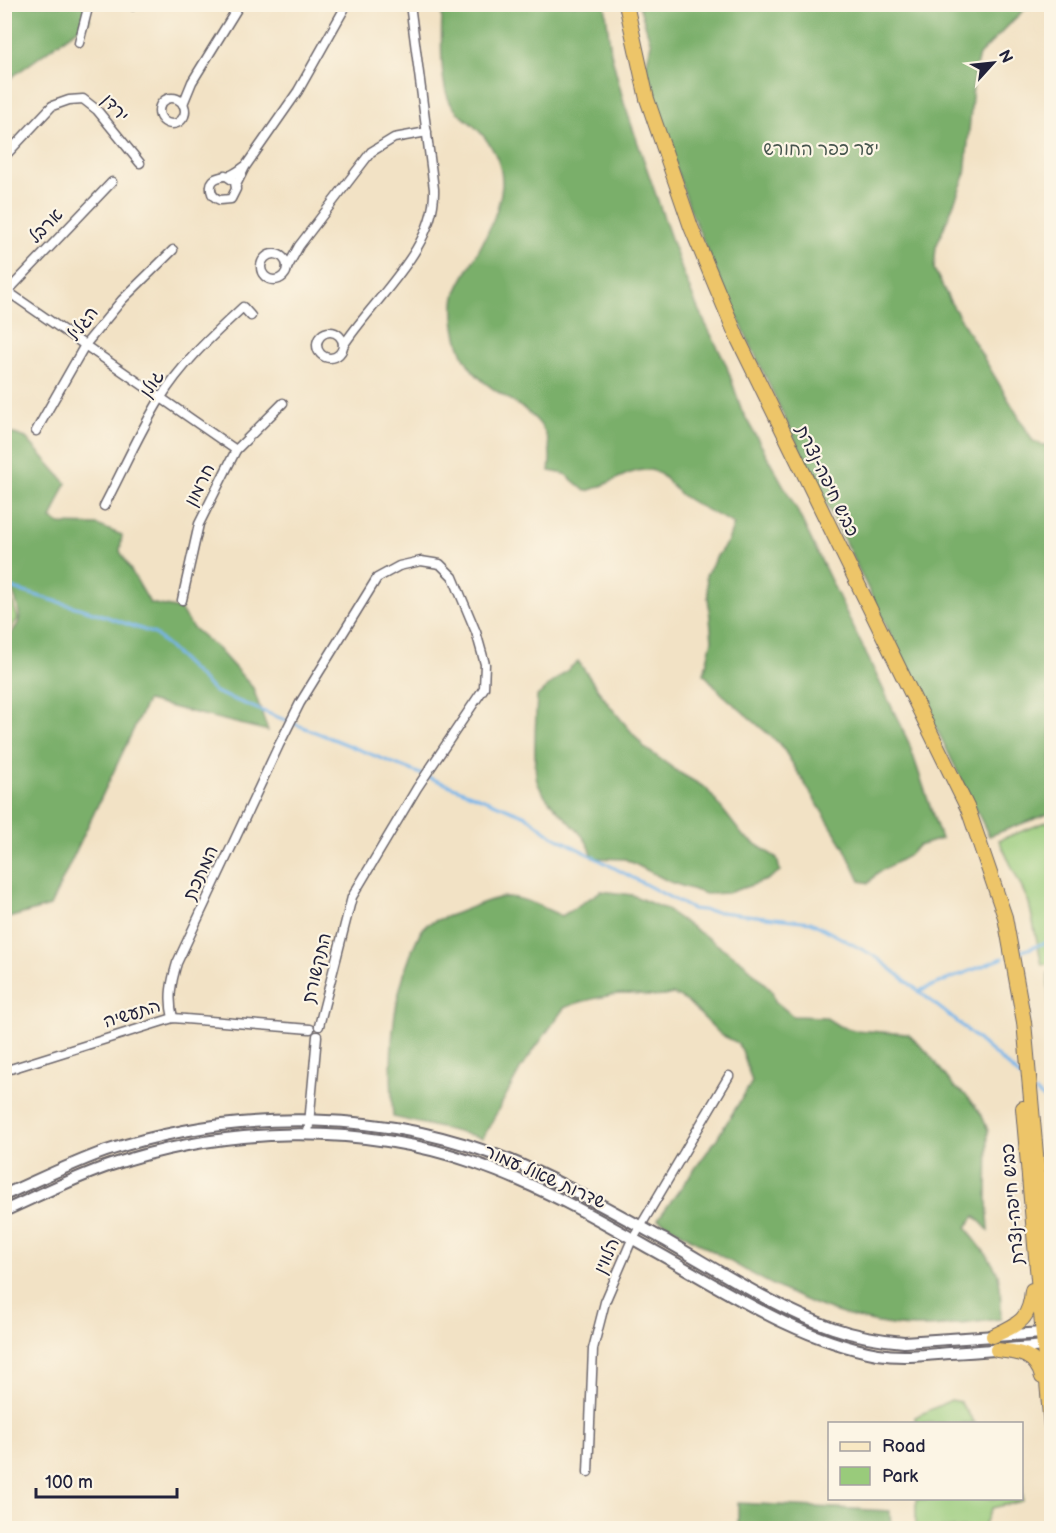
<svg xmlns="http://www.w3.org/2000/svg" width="1056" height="1533" font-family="'Balsamiq Sans','Playpen Sans Hebrew',sans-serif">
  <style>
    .green { fill: #99cb7b; stroke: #5e765b; stroke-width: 1.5 }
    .forest { fill: #7aaf6b; stroke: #4e6853; stroke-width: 1.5 }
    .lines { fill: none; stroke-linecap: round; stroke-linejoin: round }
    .stream { stroke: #77b5ea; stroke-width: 3 }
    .minor-casing { stroke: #6b656b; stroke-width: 11 }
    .tertiary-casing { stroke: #6b656b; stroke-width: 14 }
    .secondary-casing { stroke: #6b656b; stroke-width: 15 }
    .trunk-casing { stroke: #6b656b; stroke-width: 16 }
    .minor { stroke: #fff; stroke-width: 8 }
    .tertiary { stroke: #fff; stroke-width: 10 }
    .secondary { stroke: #f8e8c3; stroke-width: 12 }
    .trunk { stroke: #edc569; stroke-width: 14 }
    .labels { text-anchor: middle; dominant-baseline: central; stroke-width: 4.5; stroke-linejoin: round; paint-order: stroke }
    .street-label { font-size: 18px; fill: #22223b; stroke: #fcf5e5 }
    .park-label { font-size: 18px; fill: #46554e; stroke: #fcf5e5 }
  </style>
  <rect width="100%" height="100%" fill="#fcf5e5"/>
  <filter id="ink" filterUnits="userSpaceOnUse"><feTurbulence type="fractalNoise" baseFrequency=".0167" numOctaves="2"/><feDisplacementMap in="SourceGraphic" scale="12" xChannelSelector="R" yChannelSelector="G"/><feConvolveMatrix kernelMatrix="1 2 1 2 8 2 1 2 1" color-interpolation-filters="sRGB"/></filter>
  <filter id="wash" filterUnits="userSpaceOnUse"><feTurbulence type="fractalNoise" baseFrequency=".008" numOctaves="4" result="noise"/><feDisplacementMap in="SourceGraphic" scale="24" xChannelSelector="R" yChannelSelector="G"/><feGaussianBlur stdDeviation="1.35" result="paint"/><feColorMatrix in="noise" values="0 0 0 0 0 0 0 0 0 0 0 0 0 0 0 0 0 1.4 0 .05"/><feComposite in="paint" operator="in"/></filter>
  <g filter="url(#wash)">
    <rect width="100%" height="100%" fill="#f2e2c5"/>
    <!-- green -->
    <g class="green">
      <path d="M 5,578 L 18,619 L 5,634 L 4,579 Z"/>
      <path d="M 1051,820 L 1051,963 L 1042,965 L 1029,903 L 999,840 Z"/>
      <path d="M 951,1400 L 960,1402 L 975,1423 L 915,1423 L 915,1417 Z"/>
      <path d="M 1022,1483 L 1023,1501 L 992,1508 L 983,1528 L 916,1528 L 916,1499 L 1022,1498 Z"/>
    </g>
    <!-- forest -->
    <g class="forest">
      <path d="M 5,5 L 84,5 L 90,20 L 5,82 Z"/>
      <path d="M 442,5 L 605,5 L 611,53 L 624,103 L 682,270 L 698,309 L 726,364 L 742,411 L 796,508 L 909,743 L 941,839 L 918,846 L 908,856 L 877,873 L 869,883 L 860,881 L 844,847 L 781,745 L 722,694 L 704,674 L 712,640 L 706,575 L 717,556 L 728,541 L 734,524 C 716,514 696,506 680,494 C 669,485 663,470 647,470 C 624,470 606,488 585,491 L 565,474 L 549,471 C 561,396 479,408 460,347 C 455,333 451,308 456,293 C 460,281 469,269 475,257 C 487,236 500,210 502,185 C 503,162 490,141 474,126 C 466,119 456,113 451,104 C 438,82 442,30 442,5 Z"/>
      <path d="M 639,5 L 1029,5 L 979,55 L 974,75 L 965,176 L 936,247 L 934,269 L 951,303 L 1033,441 L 1042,445 L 1051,445 L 1051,813 L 989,836 L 788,425 L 720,280 L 691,212 L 667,142 L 651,84 L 646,67 L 651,44 Z"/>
      <path d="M 5,431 L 26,438 L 66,483 L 51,519 L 60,524 L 97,525 L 122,535 L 120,551 L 150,603 L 180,609 L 192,627 L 218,649 L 253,688 L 268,731 L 147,701 L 50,906 L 5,919 L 5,641 C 9,635 17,628 19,621 C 22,613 10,583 5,576 Z"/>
      <path d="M 578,661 L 609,705 L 645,748 L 680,773 L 706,788 L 743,836 L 777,858 L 780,871 L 767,880 L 728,893 L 706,894 L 670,882 L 625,859 L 593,858 C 588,830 551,812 538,784 C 532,770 536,715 537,696 Z"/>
      <path d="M 601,891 L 632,895 L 665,909 L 743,962 L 772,991 L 775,1001 L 793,1016 L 825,1017 L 839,1026 L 854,1030 L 908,1034 L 928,1053 L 954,1087 L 967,1096 L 981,1114 L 988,1130 L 987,1201 L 989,1231 L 975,1216 L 966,1227 C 976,1244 992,1257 998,1275 C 1002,1288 1000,1305 1001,1319 C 972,1322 943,1328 914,1327 C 819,1323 738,1265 658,1219 L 716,1140 L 752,1082 L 742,1050 L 736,1042 L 721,1035 L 688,1002 L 673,994 C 656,1000 639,993 621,994 C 607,995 577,1002 564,1008 L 521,1068 L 483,1138 L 393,1117 C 389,1060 390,1005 412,951 C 415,943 420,929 428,924 C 435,920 453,915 462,911 C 475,906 492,898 505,897 C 525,897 545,909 562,916 Z"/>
      <path d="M 1051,971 L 1052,971 L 1051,1085 L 1048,972 Z"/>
      <path d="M 738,1503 L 890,1511 L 891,1528 L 738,1528 Z"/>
    </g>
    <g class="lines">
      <!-- stream -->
      <g class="stream">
        <path d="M 4,586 L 96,613 L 155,634 L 215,692 L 526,816 L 550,834 L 692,909 L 811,922 L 876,957 L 960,1024 L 1024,1080"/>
        <path d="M 1020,952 L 1052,940"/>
        <path d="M 919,991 L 1003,958"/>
        <path d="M 1036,1092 L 1052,1106"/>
      </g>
    </g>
  </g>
  <g filter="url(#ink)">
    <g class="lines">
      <!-- minor casing -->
      <g class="minor-casing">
        <g id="minor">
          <path d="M 133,6 L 134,4"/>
          <path d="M 79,43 L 89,4"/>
          <circle cx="172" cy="111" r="13"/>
          <path d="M 183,104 L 192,82 L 240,4"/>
          <path d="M 4,157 L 52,106 L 69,100 L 83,99 L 97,110 L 140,163"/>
          <path d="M 225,175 L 235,182 L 236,189 L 231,199 L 220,200 C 215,198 212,196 211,190 C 209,176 222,177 231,175 C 236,173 240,170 244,167"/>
          <path d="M 236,185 L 245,167 L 298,91 L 347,4"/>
          <circle cx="274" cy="267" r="13"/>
          <path d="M 287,268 L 299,246 L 371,152 L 394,138 L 427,132"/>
          <path d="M 4,289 L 236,450"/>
          <path d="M 5,294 L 112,182"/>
          <circle cx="330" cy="345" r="13"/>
          <path d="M 343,346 C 374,298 436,249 434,189 L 410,4"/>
          <path d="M 36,431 L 85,345 L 122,300 L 173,250"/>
          <path d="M 104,506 C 123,470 139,433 160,399 C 181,364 213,335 243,307 L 251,316"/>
          <path d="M 182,600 L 199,524 L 236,450 L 283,403"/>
          <path d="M 173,1018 C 168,998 171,983 177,963 L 279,745 L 300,703 L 377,578 L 399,566 L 421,561 L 440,564 L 453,577 L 476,632 L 485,664 L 484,688 L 417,788 L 352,897 L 319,1026"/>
          <path d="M 4,1071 L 173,1018 L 310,1029"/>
          <path d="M 308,1135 L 317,1036"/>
          <path d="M 588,1472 L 593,1349 L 605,1302 L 630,1244 L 729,1076"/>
        </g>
      </g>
      <!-- tertiary casing -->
      <g class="tertiary-casing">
        <g id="tertiary">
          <path d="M 4,1195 C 38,1180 72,1163 106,1151 C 240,1107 392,1109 521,1165 C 570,1187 616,1213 663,1239 C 716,1269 775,1308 833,1328 C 856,1336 880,1340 904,1342 L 1042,1333 L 1049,1336"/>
          <path d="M 4,1211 C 40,1195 75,1177 111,1165 C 227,1126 360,1123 475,1163 C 536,1184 593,1216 649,1248 C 722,1288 795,1339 878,1354 C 902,1358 926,1355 950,1353 C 981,1351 1012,1349 1043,1346 L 1052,1339"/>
        </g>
      </g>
      <!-- secondary casing -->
      <g class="secondary-casing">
        <path id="secondary" d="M 1029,1182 L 1052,1179"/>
      </g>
      <!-- trunk casing -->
      <g class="trunk-casing">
        <g id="trunk">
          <path d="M 626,4 L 647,99 L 691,227 L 737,337 L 968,809 L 1005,917 L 1024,1022 L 1052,1330"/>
          <path d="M 1023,1108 L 1052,1439"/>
          <path d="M 993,1336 C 1019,1324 1030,1320 1032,1290"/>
          <path d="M 997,1350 C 1017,1352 1036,1353 1042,1377"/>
        </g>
      </g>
      <!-- minor -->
      <use href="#minor" class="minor"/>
      <!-- tertiary -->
      <use href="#tertiary" class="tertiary"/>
      <!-- secondary -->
      <use href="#secondary" class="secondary"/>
      <!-- trunk -->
      <use href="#trunk" class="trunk"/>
    </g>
  </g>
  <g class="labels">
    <!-- street labels -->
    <g class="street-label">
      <text transform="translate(115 108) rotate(47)">ירדן</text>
      <text transform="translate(46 226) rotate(-46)">ארבל</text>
      <text transform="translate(83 324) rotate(-53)">הגליל</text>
      <text transform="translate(152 384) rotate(-56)">גולן</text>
      <text transform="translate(827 481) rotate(64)">כביש חיפה-נצרת</text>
      <text transform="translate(200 485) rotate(-63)">חרמון</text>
      <text transform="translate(201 873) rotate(-65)">המתכת</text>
      <text transform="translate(317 968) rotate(-76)">התקשורת</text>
      <text transform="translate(132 1014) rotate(-17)">התעשיה</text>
      <text transform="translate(545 1177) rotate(24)">שדרות שאול עמור</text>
      <text transform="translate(1013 1204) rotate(-95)">כביש חיפה-נצרת</text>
      <text transform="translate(607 1256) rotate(-66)">הלווין</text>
    </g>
    <!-- park labels -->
    <g class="park-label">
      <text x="821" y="149">יער כפר החורש</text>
    </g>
  </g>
  <!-- margin -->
  <rect width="1056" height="1533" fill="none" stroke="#fcf5e5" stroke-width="24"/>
  <!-- legend -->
  <rect x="828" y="1422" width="195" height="78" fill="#fcf5e5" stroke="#a5a1a1" stroke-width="1.5"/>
  <rect x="840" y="1442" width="30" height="9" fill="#f8e8c3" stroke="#a5a1a1" stroke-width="1.5"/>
  <text x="882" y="1452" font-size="18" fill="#22223b">Road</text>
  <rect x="840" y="1467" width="30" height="18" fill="#99cb7b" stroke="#a5a1a1" stroke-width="1.5"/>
  <text x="882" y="1482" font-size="18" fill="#22223b">Park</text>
  <!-- north arrow -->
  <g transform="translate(993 63) rotate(63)" stroke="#fcf5e5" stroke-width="4.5" paint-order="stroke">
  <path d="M0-4.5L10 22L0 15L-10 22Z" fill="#22223b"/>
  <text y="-9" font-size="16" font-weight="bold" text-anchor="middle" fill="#22223b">N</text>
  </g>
  <!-- scale -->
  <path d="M36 1488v9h141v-9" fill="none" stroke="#22223b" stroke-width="3"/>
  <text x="45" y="1488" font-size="18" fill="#22223b" stroke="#fcf5e5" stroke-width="4.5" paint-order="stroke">100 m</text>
</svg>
